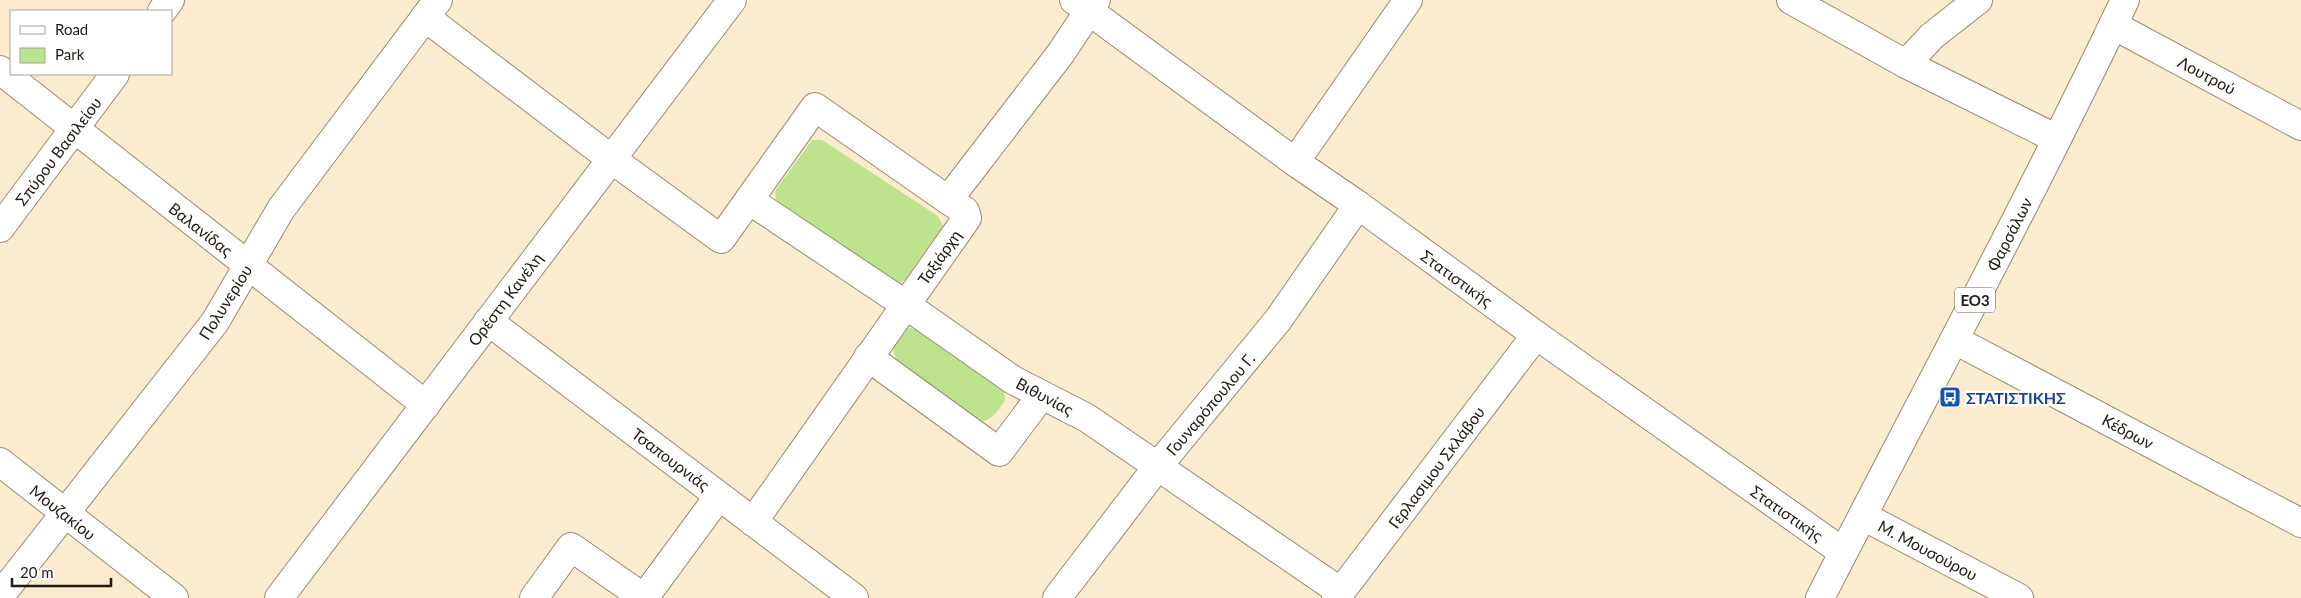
<svg xmlns="http://www.w3.org/2000/svg" width="2301" height="598" font-family="Lato,sans-serif">
  <style>
    .green { fill: #bde38c }
    .lines { fill: none; stroke-linecap: round; stroke-linejoin: round }
    .minor-casing { stroke: #988a70; stroke-width: 30 }
    .major-casing { stroke: #988a70; stroke-width: 30 }
    .minor { stroke: #fff; stroke-width: 28 }
    .major { stroke: #fff; stroke-width: 28 }
    .labels { text-anchor: middle; dominant-baseline: central; stroke-width: 4.5; stroke-linejoin: round; paint-order: stroke }
    .shield { fill: #fff; stroke: #635f58; stroke-width: 1 }
    .shield-label { font-size: 15px; font-weight: bold; fill: #201a10 }
    .street-label { font-size: 16px; fill: #201a10; stroke: #fff }
    .transit-label { font-size: 16px; font-weight: bold; fill: #164399; stroke: #fff; text-anchor: start }
  </style>
  <rect width="100%" height="100%" fill="#fbecd0"/>
  <!-- green -->
  <g class="green">
    <path d="M 812,140 L 822,140 L 938,216 L 943,226 L 905,280 L 895,284 L 785,211 L 776,200 L 775,191 Z"/>
    <path d="M 906,327 L 922,331 L 1004,389 L 1005,400 C 998,411 991,423 976,422 L 897,359 C 888,346 898,338 906,327 Z"/>
  </g>
  <g class="lines">
    <!-- minor casing -->
    <g class="minor-casing">
      <g id="minor">
        <path d="M 1074,0 L 1295,162 L 1358,205 L 1536,335 L 1843,552"/>
        <path d="M 1791,0 L 1906,64 L 2057,139"/>
        <path d="M 162,11 L 170,0"/>
        <path d="M 425,17 L 610,158 L 721,239 L 815,107 L 948,200"/>
        <path d="M 2113,25 L 2301,126"/>
        <path d="M 1906,64 L 1932,36 L 1978,0"/>
        <path d="M 0,70 L 426,405"/>
        <path d="M 1295,162 L 1408,0"/>
        <path d="M 749,200 L 906,305 L 1013,380 L 1087,418 L 1341,592"/>
        <path d="M 0,228 L 115,74"/>
        <path d="M 488,321 L 854,598"/>
        <path d="M 1955,340 L 2301,523"/>
        <path d="M 868,357 L 999,452 L 1041,396"/>
        <path d="M 0,462 L 174,598"/>
        <path d="M 1863,516 L 2019,598"/>
        <path d="M 753,522 L 967,218 L 965,211 L 948,200 L 1061,53 L 1096,0"/>
        <path d="M 0,596 L 215,322 L 281,209 L 438,0"/>
        <path d="M 279,598 L 732,0"/>
        <path d="M 534,598 L 571,547 L 644,598"/>
        <path d="M 644,598 L 719,496"/>
        <path d="M 1057,598 L 1158,466 L 1278,320 L 1358,205"/>
        <path d="M 1336,598 L 1536,335"/>
      </g>
    </g>
    <!-- major casing -->
    <g class="major-casing">
      <path id="major" d="M 1820,598 C 1922,399 2029,202 2125,0"/>
    </g>
    <!-- minor -->
    <use href="#minor" class="minor"/>
    <!-- major -->
    <use href="#major" class="major"/>
  </g>
  <!-- icons -->
  <defs>
    <g id="bus-square" transform="scale(1.125)"><rect x="-9" y="-9" width="18" height="18" rx="4" fill="#1a4fb4" stroke="#fff"/><path d="M-5-6H5V4H4V6H2V4H-2V6H-4V4H-5ZM-3.5-4V0h7V-4ZM-3.5 1.2v1.5H-2V1.2ZM2 1.2v1.5H3.5V1.2Z" fill="#fff"/></g>
  </defs>
  <g fill-rule="evenodd">
    <use href="#bus-square" x="1950" y="397"/>
  </g>
  <g class="labels">
    <!-- shield labels -->
    <rect class="shield" x="1955" y="287.5" width="40" height="25" rx="4"/>
    <g class="shield-label">
      <text x="1975" y="300">ΕΟ3</text>
    </g>
    <!-- street labels -->
    <g class="street-label">
      <text transform="translate(2207 75) rotate(28)">Λουτρού</text>
      <text transform="translate(58 151) rotate(-53)">Σπύρου Βασιλείου</text>
      <text transform="translate(201 229) rotate(38)">Βαλανίδας</text>
      <text transform="translate(2009 234) rotate(-63)">Φαρσάλων</text>
      <text transform="translate(939 257) rotate(-55)">Ταξιάρχη</text>
      <text transform="translate(1457 278) rotate(36)">Στατιστικής</text>
      <text transform="translate(505 299) rotate(-53)">Ορέστη Κανέλη</text>
      <text transform="translate(225 302) rotate(-58)">Πολυνερίου</text>
      <text transform="translate(1045 396) rotate(28)">Βιθυνίας</text>
      <text transform="translate(1210 404) rotate(-50)">Γουναρόπουλου Γ.</text>
      <text transform="translate(2128 431) rotate(28)">Κέδρων</text>
      <text transform="translate(671 459) rotate(37)">Τσαπουρνιάς</text>
      <text transform="translate(1436 467) rotate(-53)">Γερλασιμου Σκλάβου</text>
      <text transform="translate(63 512) rotate(38)">Μουζακίου</text>
      <text transform="translate(1787 513) rotate(35)">Στατιστικής</text>
      <text transform="translate(1928 550) rotate(28)">Μ. Μουσούρου</text>
    </g>
    <!-- transit labels -->
    <g class="transit-label">
      <text x="1966" y="397">ΣΤΑΤΙΣΤΙΚΗΣ</text>
    </g>
  </g>
  <!-- legend -->
  <rect x="10" y="10" width="162" height="65" fill="#ffffff" stroke="#a6a39f"/>
  <rect x="20" y="26" width="25" height="8" fill="#ffffff" stroke="#a6a39f"/>
  <text x="55" y="35" font-size="15" fill="#201a10">Road</text>
  <rect x="20" y="48" width="25" height="15" fill="#bde38c" stroke="#a6a39f"/>
  <text x="55" y="60" font-size="15" fill="#201a10">Park</text>
  <!-- scale -->
  <path d="M12 578v8h99v-8" fill="none" stroke="#201a10" stroke-width="2.5"/>
  <text x="20" y="578" font-size="15" fill="#201a10" stroke="#ffffff" stroke-width="4" paint-order="stroke">20 m</text>
</svg>
